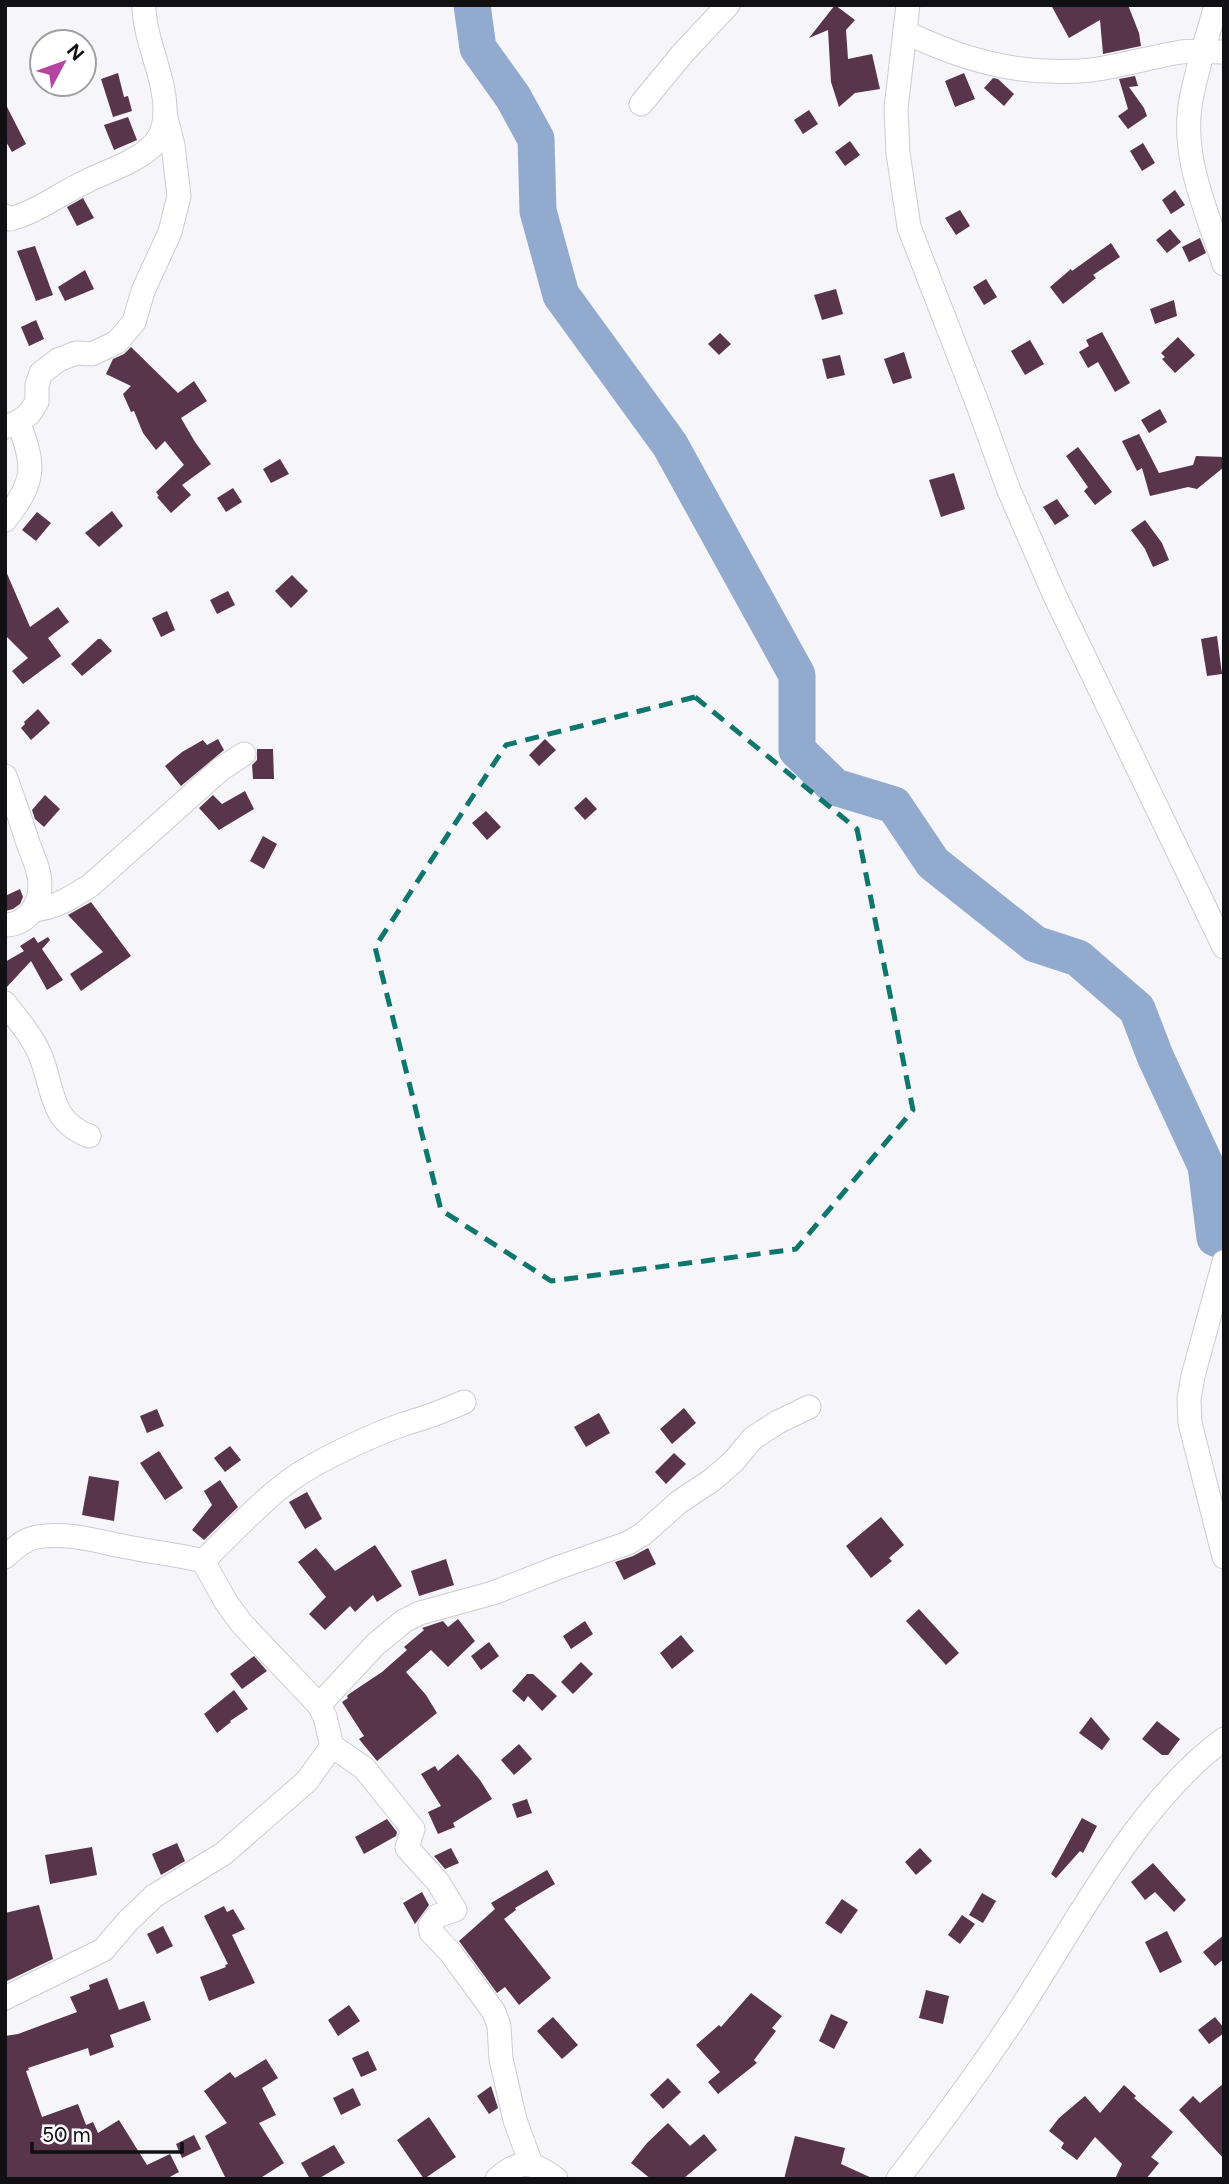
<svg xmlns="http://www.w3.org/2000/svg" width="1229" height="2184" font-family="Figtree,sans-serif">
  <style>
    .lines { fill: none; stroke-linecap: round; stroke-linejoin: round }
    .river { stroke: #92aace; stroke-width: 37 }
    .building { fill: #58354a }
    .street-casing { stroke: #ccccd1; stroke-width: 25 }
    .street { stroke: #fff; stroke-width: 23 }
    .marked { fill: none; stroke: #0f766e; stroke-width: 5; stroke-dasharray: 14 9; stroke-linejoin: round }
  </style>
  <rect width="100%" height="100%" fill="#f5f5fa"/>
  <g class="lines">
    <!-- river -->
    <path class="river" d="M 472,5 L 478,48 L 513,97 L 536,139 L 538,211 L 561,295 L 670,445 L 797,675 L 797,750 L 835,787 L 894,805 L 933,863 L 1035,944 L 1078,958 L 1137,1009 L 1155,1056 L 1206,1166 L 1215,1238 L 1224,1241"/>
  </g>
  <!-- building -->
  <g class="building">
    <path d="M 835,5 L 855,20 L 846,30 L 848,59 L 872,54 L 880,89 L 855,93 L 839,107 L 831,82 L 828,30 L 809,38 Z"/>
    <path d="M 1051,5 L 1128,5 L 1139,33 L 1141,46 L 1103,54 L 1100,20 L 1069,38 Z"/>
    <path d="M 118,73 L 124,97 L 128,96 L 132,111 L 113,117 L 101,79 Z"/>
    <path d="M 964,73 L 975,99 L 955,107 L 945,81 Z"/>
    <path d="M 1135,76 L 1138,86 L 1129,87 L 1144,108 L 1147,116 L 1128,129 L 1118,116 L 1128,109 L 1119,79 Z"/>
    <path d="M 993,78 L 998,79 L 1014,94 L 1004,106 L 984,88 Z"/>
    <path d="M 5,103 L 26,144 L 12,152 L 5,140 Z"/>
    <path d="M 809,110 L 818,124 L 803,134 L 794,120 Z"/>
    <path d="M 128,117 L 137,140 L 114,150 L 104,125 Z"/>
    <path d="M 850,141 L 860,155 L 845,166 L 835,152 Z"/>
    <path d="M 1143,143 L 1155,163 L 1142,171 L 1130,151 Z"/>
    <path d="M 1175,190 L 1185,205 L 1171,214 L 1162,200 Z"/>
    <path d="M 83,198 L 94,218 L 77,226 L 67,207 Z"/>
    <path d="M 960,210 L 970,226 L 956,235 L 945,218 Z"/>
    <path d="M 1170,229 L 1181,242 L 1167,253 L 1156,240 Z"/>
    <path d="M 1200,238 L 1206,253 L 1189,262 L 1182,247 Z"/>
    <path d="M 1111,243 L 1120,257 L 1093,275 L 1096,278 L 1063,304 L 1050,287 L 1071,269 L 1072,271 Z"/>
    <path d="M 35,246 L 53,295 L 36,301 L 17,251 Z"/>
    <path d="M 85,270 L 94,289 L 65,301 L 58,287 Z"/>
    <path d="M 986,279 L 997,297 L 984,305 L 973,287 Z"/>
    <path d="M 836,289 L 843,314 L 822,320 L 814,295 Z"/>
    <path d="M 1174,300 L 1177,316 L 1155,324 L 1150,309 Z"/>
    <path d="M 36,320 L 44,339 L 29,346 L 21,327 Z"/>
    <path d="M 1102,332 L 1130,383 L 1115,392 L 1098,362 L 1088,368 L 1079,352 L 1089,346 L 1086,340 Z"/>
    <path d="M 720,333 L 731,344 L 719,355 L 708,344 Z"/>
    <path d="M 1178,337 L 1195,355 L 1175,373 L 1162,359 L 1165,357 L 1161,353 Z"/>
    <path d="M 1030,340 L 1044,364 L 1025,375 L 1011,351 Z"/>
    <path d="M 131,347 L 178,393 L 194,381 L 207,401 L 181,418 L 195,442 L 211,464 L 182,485 L 191,495 L 171,513 L 157,497 L 159,496 L 156,492 L 184,465 L 165,441 L 156,450 L 143,433 L 134,411 L 131,412 L 123,394 L 131,386 L 106,374 L 113,359 L 124,354 Z"/>
    <path d="M 904,352 L 912,378 L 893,384 L 884,359 Z"/>
    <path d="M 840,355 L 845,375 L 827,379 L 822,359 Z"/>
    <path d="M 1160,409 L 1167,422 L 1149,433 L 1141,420 Z"/>
    <path d="M 1139,434 L 1159,473 L 1193,465 L 1196,456 L 1224,457 L 1224,467 L 1197,489 L 1188,487 L 1150,496 L 1142,468 L 1137,471 L 1122,441 Z"/>
    <path d="M 1078,447 L 1112,492 L 1095,505 L 1084,491 L 1088,487 L 1066,456 Z"/>
    <path d="M 280,459 L 289,474 L 271,483 L 263,469 Z"/>
    <path d="M 954,473 L 965,509 L 941,517 L 929,480 Z"/>
    <path d="M 233,488 L 242,502 L 226,512 L 217,498 Z"/>
    <path d="M 1057,499 L 1069,516 L 1055,525 L 1043,507 Z"/>
    <path d="M 112,511 L 123,526 L 99,547 L 85,533 Z"/>
    <path d="M 37,512 L 51,523 L 36,541 L 22,530 Z"/>
    <path d="M 1145,520 L 1162,543 L 1169,560 L 1153,567 L 1145,549 L 1131,530 Z"/>
    <path d="M 5,569 L 30,627 L 58,607 L 69,622 L 48,638 L 61,656 L 23,684 L 12,671 L 28,658 L 5,635 Z"/>
    <path d="M 292,575 L 308,591 L 291,608 L 275,591 Z"/>
    <path d="M 228,591 L 235,605 L 217,614 L 210,600 Z"/>
    <path d="M 167,611 L 175,630 L 161,637 L 152,618 Z"/>
    <path d="M 1217,636 L 1222,674 L 1207,676 L 1201,639 Z"/>
    <path d="M 98,639 L 101,639 L 112,651 L 82,676 L 71,664 Z"/>
    <path d="M 38,709 L 50,723 L 31,740 L 21,728 L 25,724 L 24,722 Z"/>
    <path d="M 218,739 L 224,750 L 181,786 L 165,766 L 182,752 L 203,740 L 207,745 Z"/>
    <path d="M 545,739 L 556,750 L 539,766 L 529,755 Z"/>
    <path d="M 257,749 L 273,749 L 274,779 L 253,779 L 252,765 L 257,760 Z"/>
    <path d="M 245,791 L 254,809 L 219,830 L 199,808 L 213,795 L 222,804 Z"/>
    <path d="M 45,795 L 60,809 L 44,827 L 35,819 L 32,810 Z"/>
    <path d="M 586,797 L 597,809 L 585,820 L 574,808 Z"/>
    <path d="M 486,811 L 501,827 L 487,840 L 472,823 Z"/>
    <path d="M 263,836 L 277,844 L 264,869 L 250,861 Z"/>
    <path d="M 20,889 L 23,897 L 20,904 L 13,909 L 5,911 L 5,896 Z"/>
    <path d="M 91,902 L 131,956 L 81,991 L 70,974 L 103,952 L 68,915 Z"/>
    <path d="M 34,937 L 38,943 L 48,937 L 50,940 L 42,949 L 63,980 L 47,990 L 31,961 L 5,989 L 5,962 L 24,951 L 20,946 Z"/>
    <path d="M 684,1408 L 696,1423 L 672,1444 L 660,1429 Z"/>
    <path d="M 157,1409 L 164,1426 L 147,1433 L 140,1416 Z"/>
    <path d="M 599,1413 L 610,1433 L 586,1447 L 574,1427 Z"/>
    <path d="M 230,1446 L 241,1460 L 225,1472 L 214,1458 Z"/>
    <path d="M 159,1451 L 183,1488 L 165,1500 L 140,1463 Z"/>
    <path d="M 674,1453 L 686,1464 L 666,1484 L 655,1472 Z"/>
    <path d="M 89,1476 L 119,1481 L 114,1521 L 82,1515 Z"/>
    <path d="M 220,1480 L 238,1507 L 204,1540 L 192,1530 L 212,1505 L 204,1491 Z"/>
    <path d="M 307,1492 L 322,1519 L 305,1529 L 289,1502 Z"/>
    <path d="M 881,1517 L 904,1545 L 889,1558 L 892,1561 L 871,1578 L 846,1546 Z"/>
    <path d="M 375,1545 L 402,1586 L 377,1602 L 373,1595 L 355,1612 L 350,1606 L 325,1630 L 309,1614 L 326,1597 L 298,1562 L 316,1548 L 335,1571 Z"/>
    <path d="M 648,1548 L 656,1564 L 624,1580 L 615,1562 L 633,1556 Z"/>
    <path d="M 446,1559 L 454,1585 L 419,1596 L 411,1571 Z"/>
    <path d="M 919,1609 L 959,1653 L 946,1665 L 906,1621 Z"/>
    <path d="M 458,1619 L 475,1641 L 448,1667 L 431,1650 L 406,1672 L 426,1695 L 437,1713 L 377,1761 L 359,1739 L 364,1736 L 342,1702 L 348,1698 L 347,1696 L 349,1694 L 382,1672 L 407,1650 L 404,1647 L 424,1630 L 422,1628 L 443,1621 L 448,1627 Z"/>
    <path d="M 585,1621 L 593,1634 L 571,1649 L 563,1636 Z"/>
    <path d="M 681,1635 L 694,1651 L 672,1669 L 660,1653 Z"/>
    <path d="M 489,1642 L 499,1656 L 481,1670 L 471,1656 Z"/>
    <path d="M 254,1656 L 267,1671 L 242,1689 L 230,1674 Z"/>
    <path d="M 581,1662 L 593,1674 L 573,1694 L 561,1682 Z"/>
    <path d="M 527,1674 L 533,1674 L 557,1696 L 542,1711 L 528,1696 L 524,1702 L 512,1691 Z"/>
    <path d="M 234,1690 L 248,1709 L 230,1721 L 231,1722 L 217,1733 L 204,1714 Z"/>
    <path d="M 1091,1717 L 1110,1739 L 1102,1750 L 1079,1733 Z"/>
    <path d="M 1157,1721 L 1180,1739 L 1168,1755 L 1162,1755 L 1142,1739 Z"/>
    <path d="M 519,1744 L 532,1759 L 514,1775 L 501,1760 Z"/>
    <path d="M 458,1754 L 480,1780 L 492,1799 L 453,1823 L 455,1827 L 438,1834 L 428,1812 L 441,1806 L 421,1774 L 435,1766 L 438,1771 Z"/>
    <path d="M 527,1799 L 532,1813 L 517,1818 L 512,1804 Z"/>
    <path d="M 1082,1818 L 1097,1826 L 1083,1853 L 1080,1851 L 1056,1878 L 1051,1874 Z"/>
    <path d="M 387,1819 L 397,1832 L 396,1836 L 364,1854 L 355,1837 Z"/>
    <path d="M 177,1843 L 185,1861 L 161,1875 L 152,1854 Z"/>
    <path d="M 92,1847 L 97,1875 L 50,1884 L 45,1855 Z"/>
    <path d="M 451,1848 L 459,1863 L 445,1869 L 434,1856 Z"/>
    <path d="M 920,1848 L 932,1861 L 916,1875 L 905,1862 Z"/>
    <path d="M 1153,1863 L 1186,1900 L 1174,1912 L 1155,1892 L 1145,1900 L 1131,1882 Z"/>
    <path d="M 547,1870 L 555,1884 L 515,1908 L 516,1910 L 504,1919 L 551,1978 L 519,2005 L 505,1987 L 497,1993 L 459,1941 L 495,1909 L 491,1903 Z"/>
    <path d="M 422,1892 L 429,1905 L 415,1924 L 403,1903 Z"/>
    <path d="M 982,1893 L 996,1901 L 983,1923 L 969,1915 Z"/>
    <path d="M 842,1899 L 858,1910 L 841,1934 L 825,1923 Z"/>
    <path d="M 39,1905 L 53,1959 L 5,1982 L 5,1913 Z"/>
    <path d="M 224,1906 L 227,1912 L 233,1909 L 245,1929 L 232,1935 L 255,1983 L 209,2001 L 200,1977 L 226,1967 L 225,1965 L 228,1964 L 204,1916 Z"/>
    <path d="M 962,1915 L 975,1924 L 960,1944 L 948,1935 Z"/>
    <path d="M 163,1926 L 173,1946 L 157,1954 L 147,1934 Z"/>
    <path d="M 1167,1931 L 1182,1962 L 1160,1973 L 1145,1942 Z"/>
    <path d="M 1224,1935 L 1224,1959 L 1215,1966 L 1203,1952 Z"/>
    <path d="M 107,1978 L 119,2010 L 144,2001 L 151,2020 L 110,2035 L 114,2047 L 90,2056 L 88,2048 L 28,2068 L 29,2070 L 26,2071 L 42,2117 L 78,2104 L 86,2125 L 93,2122 L 98,2133 L 119,2120 L 147,2165 L 170,2154 L 179,2172 L 166,2179 L 5,2179 L 5,2036 L 18,2034 L 77,2012 L 70,1997 L 90,1989 L 89,1985 Z"/>
    <path d="M 926,1990 L 949,1996 L 943,2024 L 919,2018 Z"/>
    <path d="M 751,1993 L 782,2016 L 772,2028 L 776,2031 L 754,2060 L 757,2063 L 718,2094 L 708,2082 L 720,2072 L 696,2045 L 719,2025 L 721,2027 Z"/>
    <path d="M 349,2005 L 360,2021 L 338,2036 L 328,2020 Z"/>
    <path d="M 831,2014 L 848,2022 L 834,2049 L 819,2041 Z"/>
    <path d="M 553,2017 L 578,2045 L 562,2059 L 537,2031 Z"/>
    <path d="M 1215,2017 L 1224,2028 L 1224,2033 L 1209,2044 L 1198,2030 Z"/>
    <path d="M 368,2051 L 377,2070 L 361,2077 L 352,2058 Z"/>
    <path d="M 266,2059 L 278,2078 L 262,2088 L 276,2115 L 259,2123 L 284,2163 L 259,2179 L 226,2179 L 205,2136 L 227,2123 L 204,2091 L 230,2072 L 235,2078 Z"/>
    <path d="M 668,2078 L 681,2092 L 663,2109 L 650,2095 Z"/>
    <path d="M 1224,2083 L 1224,2159 L 1179,2110 L 1193,2096 L 1200,2103 Z"/>
    <path d="M 1124,2085 L 1136,2096 L 1134,2098 L 1173,2132 L 1151,2157 L 1159,2163 L 1146,2179 L 1115,2179 L 1122,2164 L 1095,2137 L 1077,2160 L 1061,2148 L 1064,2143 L 1049,2131 L 1059,2118 L 1085,2096 L 1100,2113 Z"/>
    <path d="M 491,2086 L 498,2108 L 489,2114 L 477,2096 Z"/>
    <path d="M 353,2088 L 361,2105 L 341,2115 L 333,2098 Z"/>
    <path d="M 429,2117 L 456,2157 L 424,2179 L 397,2140 Z"/>
    <path d="M 668,2123 L 690,2146 L 704,2134 L 717,2150 L 683,2179 L 651,2179 L 631,2163 L 647,2143 Z"/>
    <path d="M 194,2135 L 201,2149 L 182,2158 L 176,2144 Z"/>
    <path d="M 795,2136 L 845,2148 L 841,2164 L 874,2179 L 784,2179 Z"/>
    <path d="M 334,2145 L 345,2163 L 318,2179 L 310,2179 L 301,2163 Z"/>
  </g>
  <g class="lines">
    <!-- street casing -->
    <g class="street-casing">
      <g id="street">
        <path d="M 908,5 L 896,108 L 898,153 L 909,227 L 978,405 L 1008,488 L 1054,594 L 1224,947"/>
        <path d="M 1216,5 C 1208,35 1198,65 1192,95 C 1179,153 1206,209 1224,264"/>
        <path d="M 905,32 C 965,61 1024,77 1091,70 C 1121,66 1151,57 1181,52 C 1195,50 1210,52 1224,52"/>
        <path d="M 641,104 L 683,53 L 728,5"/>
        <path d="M 5,216 L 10,219 C 37,212 61,193 87,181 C 107,171 131,164 149,149 C 159,141 164,129 165,116 C 167,78 144,42 144,5"/>
        <path d="M 5,427 L 18,422 L 29,414 L 37,402 L 37,385 L 41,373 L 58,360 L 76,353 L 92,354 L 117,342 L 134,322 L 143,291 L 170,232 L 179,196 L 173,145 L 165,114"/>
        <path d="M 5,520 C 35,482 36,466 18,422"/>
        <path d="M 5,776 C 13,798 21,821 28,843 C 33,856 40,871 40,885 C 40,905 27,925 5,925"/>
        <path d="M 33,910 C 56,908 72,897 91,885 L 221,769 L 244,754"/>
        <path d="M 5,1003 C 18,1020 33,1037 41,1057 C 54,1091 50,1121 89,1136"/>
        <path d="M 1224,1262 L 1193,1376 L 1189,1399 L 1190,1423 L 1224,1557"/>
        <path d="M 5,1557 C 14,1549 24,1539 37,1537 C 69,1531 102,1543 133,1548 C 157,1553 180,1555 203,1561 L 226,1602 L 242,1624 L 319,1705 L 325,1717 L 332,1746 L 364,1768 L 413,1829 L 407,1848 L 438,1882 L 455,1910 L 437,1916 L 430,1926 L 431,1932 L 450,1952 L 494,2012 L 499,2026 L 501,2059 L 515,2120 L 531,2164"/>
        <path d="M 203,1561 C 229,1536 260,1502 289,1481 C 316,1461 372,1435 404,1424 C 425,1418 444,1411 464,1402"/>
        <path d="M 319,1705 L 376,1644 L 404,1621 L 420,1613 L 493,1593 L 557,1568 L 628,1543 L 643,1534 L 679,1502 L 712,1480 L 733,1462 L 753,1438 L 778,1422 L 809,1407"/>
        <path d="M 5,1998 L 103,1950 L 128,1921 L 154,1896 L 223,1854 L 307,1781 L 332,1746"/>
        <path d="M 497,2179 C 520,2158 534,2162 556,2179"/>
        <path d="M 898,2179 C 944,2119 988,2060 1028,1997 C 1082,1912 1142,1799 1224,1739"/>
      </g>
    </g>
    <!-- street -->
    <use href="#street" class="street"/>
  </g>
  <!-- marked area -->
  <path class="marked" d="M 695,697 L 857,829 L 913,1110 L 796,1249 L 551,1281 L 441,1210 L 375,947 L 506,745 Z"/>
  <!-- border -->
  <rect width="1229" height="2184" fill="none" stroke="#111113" stroke-width="14"/>
  <!-- north arrow -->
  <g transform="translate(63 63) rotate(49)"><circle r="33" fill="#ffffff" stroke="#a0a0a1" stroke-width="2"/>
  <path d="M0-5L12 26L0 18L-12 26Z" fill="#b545a1"/>
  <text y="-10" font-size="19" font-weight="bold" text-anchor="middle" fill="#111113">N</text>
  </g>
  <!-- scale -->
  <path d="M32 2142v10h150v-10" fill="none" stroke="#111113" stroke-width="3.5"/>
  <text x="42" y="2142" font-size="21" fill="#111113" stroke="#ffffff" stroke-width="5" paint-order="stroke">50 m</text>
</svg>
